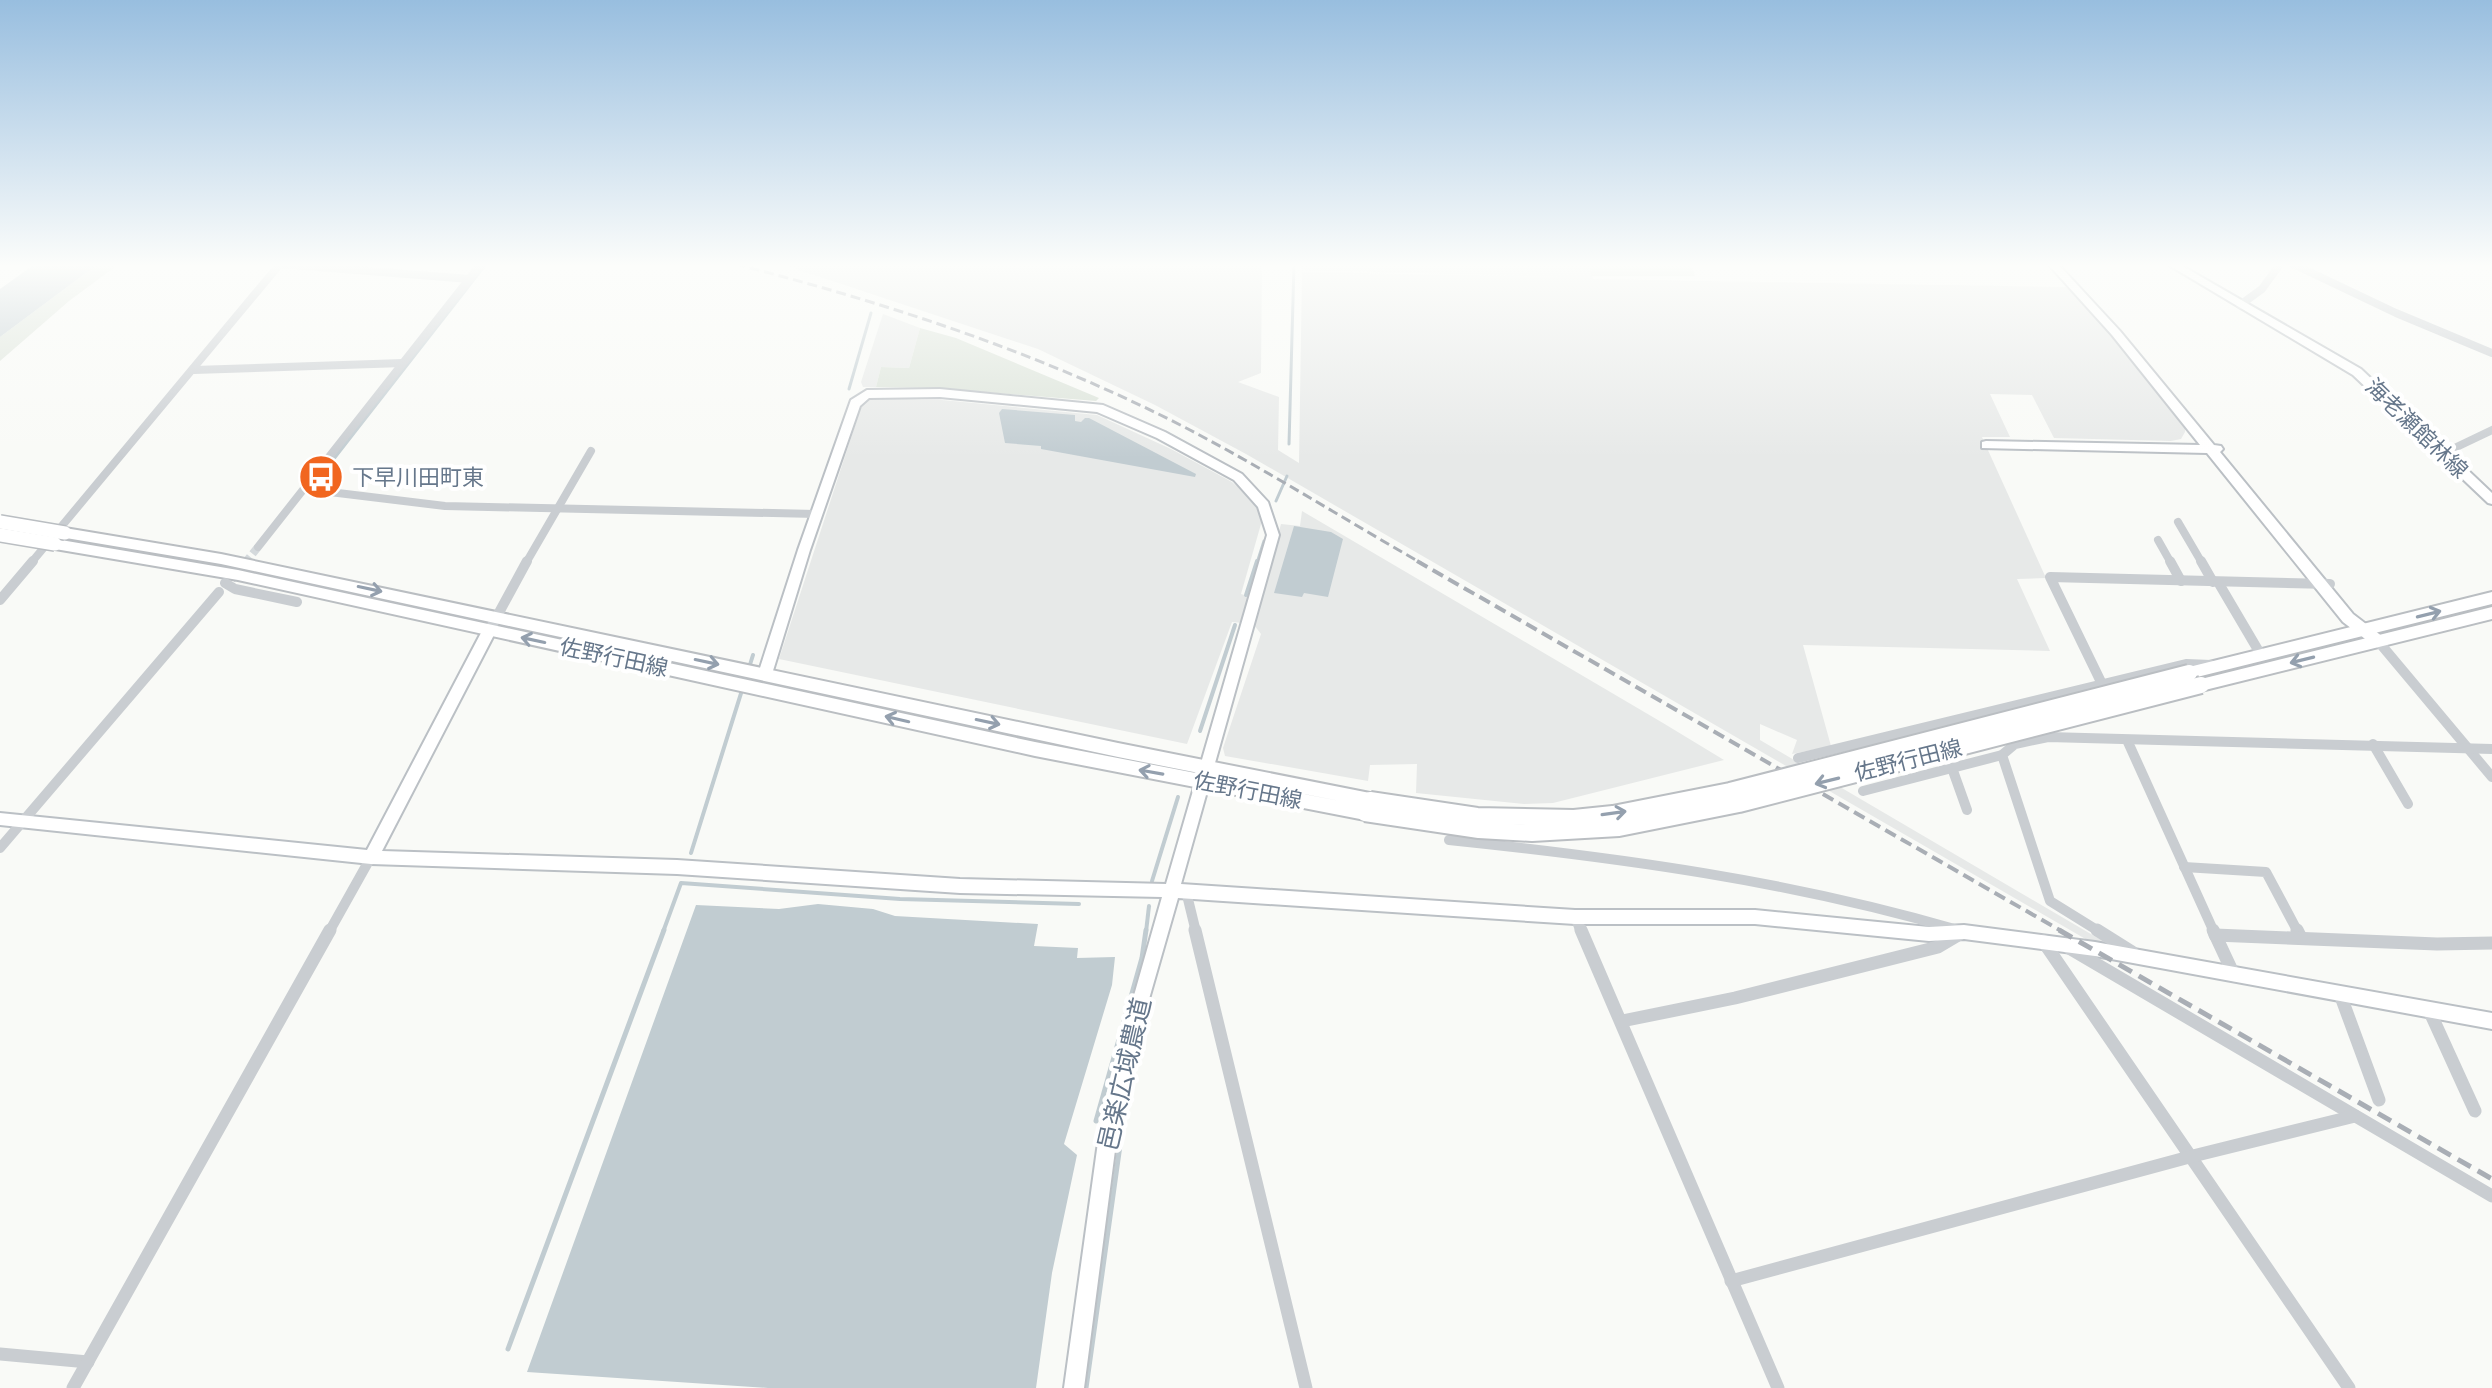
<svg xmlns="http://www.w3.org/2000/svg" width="2492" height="1388" font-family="'PT Sans Narrow','Noto Sans JP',sans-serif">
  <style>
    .built { fill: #e7e9e8 }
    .green { fill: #dae2d8 }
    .water { fill: #c1ccd1 }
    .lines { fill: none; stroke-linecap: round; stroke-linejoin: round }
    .stream-far2 { stroke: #c1ccd1; stroke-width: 3 }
    .stream-far1 { stroke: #c1ccd1; stroke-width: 4 }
    .stream { stroke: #c1ccd1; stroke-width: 5 }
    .street-tunnel-far1 { stroke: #d4d9dc; stroke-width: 8; stroke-dasharray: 8 4; stroke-linecap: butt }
    .street-tunnel { stroke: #d4d9dc; stroke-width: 10; stroke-dasharray: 10 5; stroke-linecap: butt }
    .secondary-casing { stroke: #bbc0c5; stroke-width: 4 }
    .primary-casing { stroke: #babec2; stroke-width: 4 }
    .street-far2 { stroke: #c9cdd1; stroke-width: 8 }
    .street-far1 { stroke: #c9cdd1; stroke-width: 10 }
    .street { stroke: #c9cdd1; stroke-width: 13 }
    .secondary { fill: #fff; fill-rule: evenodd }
    .primary { fill: #fff; fill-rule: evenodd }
    .rail-far2 { stroke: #a9aeb5; stroke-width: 3; stroke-dasharray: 10 5; stroke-linecap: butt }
    .rail-far1 { stroke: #a9aeb5; stroke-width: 4; stroke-dasharray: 12 6; stroke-linecap: butt }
    .rail { stroke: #a9aeb5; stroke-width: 5; stroke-dasharray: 15 8; stroke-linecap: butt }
    .primary-bridge-far1-casing { stroke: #babec2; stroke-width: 16; stroke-linecap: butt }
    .primary-bridge-casing { stroke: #babec2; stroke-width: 20; stroke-linecap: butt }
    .primary-bridge-far1 { stroke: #fff; stroke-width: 13 }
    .primary-bridge { stroke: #fff; stroke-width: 16 }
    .oneway { stroke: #94a0ae }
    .labels { text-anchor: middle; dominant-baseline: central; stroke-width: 8; stroke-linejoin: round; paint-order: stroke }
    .street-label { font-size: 22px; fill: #66778b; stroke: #fff }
    .poi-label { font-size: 22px; fill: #66778b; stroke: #fff; text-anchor: start }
    .near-street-label { font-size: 26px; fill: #66778b; stroke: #fff }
  </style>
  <rect width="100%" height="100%" fill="#f9faf7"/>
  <!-- built -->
  <g class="built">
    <path d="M 781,264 L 1262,264 L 1261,373 L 1238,382 L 1279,397 L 1278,450 L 1299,463 L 1302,272 L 1565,277 L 1302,270 L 1302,264 L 1589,264 L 1593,279 L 2066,287 L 2108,331 L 2185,425 L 2185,432 L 2181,439 L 2171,441 L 2054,438 L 2032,395 L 1990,394 L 2010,437 L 1982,437 L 2046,578 L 2017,579 L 2050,651 L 1803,645 L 1831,746 L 1792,754 L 1797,740 L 1760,724 L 1760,740 L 2113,947 L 2089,941 L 1246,454 L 1155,405 L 1038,349 Z"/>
    <path d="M 883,314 L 920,328 L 909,368 L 881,367 L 876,387 L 863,387 L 861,382 Z"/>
    <path d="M 873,398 L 942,400 L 1097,415 L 1171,449 L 1232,482 L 1257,504 L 1263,517 L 1241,594 L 1251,597 L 1243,623 L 1232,622 L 1187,744 L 779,659 L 862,404 Z"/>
    <path d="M 1302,511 L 1663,723 L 1724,760 L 1553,803 L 1524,804 L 1416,793 L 1417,764 L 1370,765 L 1368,781 L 1225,756 L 1223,748 L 1261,634 L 1254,625 L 1281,524 L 1300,526 Z"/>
  </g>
  <!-- green -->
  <g class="green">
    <path d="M 98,264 L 119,264 L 69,301 L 0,361 L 0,337 Z"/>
    <path d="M 1589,264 L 1691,264 L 1695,276 L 1591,276 Z"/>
    <path d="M 920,328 L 956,338 L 1099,398 L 1096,401 L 934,388 L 876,387 L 881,367 L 909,368 Z"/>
  </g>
  <!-- water -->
  <g class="water">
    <path d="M 35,264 L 98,264 L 0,337 L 0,289 Z"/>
    <path d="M 1002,409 L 1075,415 L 1075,421 L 1081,422 L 1085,418 L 1089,418 L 1196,474 L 1195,477 L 1041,449 L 1041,446 L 1005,443 L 999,413 Z"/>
    <path d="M 1294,526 L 1331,532 L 1343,539 L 1328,597 L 1304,593 L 1302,597 L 1274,593 Z"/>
    <path d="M 818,904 L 873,909 L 895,916 L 1038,924 L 1034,946 L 1078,948 L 1077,958 L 1115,957 L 1112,985 L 1064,1144 L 1077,1155 L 1052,1273 L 1036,1388 L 768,1388 L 527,1372 L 696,905 L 779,909 Z"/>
  </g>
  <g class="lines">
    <!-- stream-far2 -->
    <g class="stream-far2">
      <path d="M 849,389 L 871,313"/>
      <path d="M 1289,444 L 1294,264"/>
      <path d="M 322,474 L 486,264"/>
      <path d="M 1276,501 L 1287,476"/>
      <path d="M 1257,563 L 1264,541"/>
    </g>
    <!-- stream-far1 -->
    <g class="stream-far1">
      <path d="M 1246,595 L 1257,561"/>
      <path d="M 1200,731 L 1235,625"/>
      <path d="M 691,853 L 753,655"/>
      <path d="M 1152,881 L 1178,797"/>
      <path d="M 663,932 L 681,883 L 900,899 L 1079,904"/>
      <path d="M 1146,932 L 1149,906"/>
    </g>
    <!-- stream -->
    <g class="stream">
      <path d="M 1096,1121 L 1142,958 L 1146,930"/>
      <path d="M 508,1349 L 664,930"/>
      <path d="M 1086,1388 L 1123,1124"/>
    </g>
    <!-- street-tunnel-far1 -->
    <path class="street-tunnel-far1" d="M 245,563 L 258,547"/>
    <!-- street-tunnel -->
    <path class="street-tunnel" d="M 231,579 L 246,561"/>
    <!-- secondary casing -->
    <g class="secondary-casing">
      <g id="secondary">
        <path d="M 2048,264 L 2058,264 L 2120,331 L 2214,445 L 2221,446 L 2223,449 L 2220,452 L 2353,614 L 2383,637 L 2385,641 L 2383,645 L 2373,645 L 2343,622 L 2207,453 L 1982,448 L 1982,442 L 1986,441 L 2200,445 L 2112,335 Z"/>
        <path d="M 2167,264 L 2179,264 L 2361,369 L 2492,493 L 2492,504 L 2488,503 L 2353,375 Z"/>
        <path d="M 940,389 L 1103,405 L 1165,432 L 1242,474 L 1268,502 L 1279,535 L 1181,884 L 1575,910 L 1755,910 L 1929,927 L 1964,925 L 2095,942 L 2492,1013 L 2492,1029 L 2095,956 L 1964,939 L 1929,941 L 1755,924 L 1575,924 L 1178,898 L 1147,1006 L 1117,1135 L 1084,1388 L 1064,1388 L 1099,1135 L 1131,1006 L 1162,897 L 960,893 L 677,874 L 371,864 L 0,825 L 0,813 L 367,850 L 482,631 L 489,626 L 496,631 L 382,851 L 677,860 L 960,879 L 1166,884 L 1267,535 L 1258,507 L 1234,480 L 1157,438 L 1097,412 L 940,397 L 869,398 L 860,406 L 810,550 L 772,674 L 765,679 L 758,674 L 798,550 L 851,400 L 867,390 Z"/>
      </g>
    </g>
    <!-- primary casing -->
    <g class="primary-casing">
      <g id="primary">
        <path d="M 65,528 L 221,554 L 1118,743 L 1370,793 L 1376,795 L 1379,800 L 1376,805 L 1366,806 L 1371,808 L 1374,813 L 1371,818 L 1365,820 L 1035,756 L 238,580 L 55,549 L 48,544 L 55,539 L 238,570 L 1035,742 L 1345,802 L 1118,757 L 221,564 L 60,537 L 58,533 L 60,529 Z"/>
        <path d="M 2492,592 L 2492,604 L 2189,679 L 2181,673 L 2189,667 Z"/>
        <path d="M 2492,607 L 2492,619 L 2201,691 L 2195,689 L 2193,685 L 2195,681 L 2201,679 Z"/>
      </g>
    </g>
    <!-- street-far2 -->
    <g class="street-far2">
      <path d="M 2293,264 L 2396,313 L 2492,353"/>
      <path d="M 2240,305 L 2262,289 L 2280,264"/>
      <path d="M 194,370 L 403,363"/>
      <path d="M 2444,453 L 2492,430"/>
      <path d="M 305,489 L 445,506 L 816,514"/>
      <path d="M 2178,522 L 2202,563"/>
      <path d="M 2158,540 L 2171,563"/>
      <path d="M 258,547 L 481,264"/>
      <path d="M 31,563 L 280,264 L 470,279"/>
      <path d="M 526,563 L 591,451"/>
    </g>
    <!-- street-far1 -->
    <g class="street-far1">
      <path d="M 2170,561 L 2181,581"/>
      <path d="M 2201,561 L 2213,582"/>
      <path d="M 2218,582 L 2261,655"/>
      <path d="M 225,583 L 235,589 L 297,602"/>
      <path d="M 0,600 L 33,561"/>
      <path d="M 489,631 L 527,561"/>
      <path d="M 2378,641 L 2492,777"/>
      <path d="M 2102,684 L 2050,577 L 2330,584"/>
      <path d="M 2127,740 L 2214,932"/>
      <path d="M 2373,744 L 2408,804"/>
      <path d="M 1798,758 L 2186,664 L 2211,665"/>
      <path d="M 1952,768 L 1967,810"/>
      <path d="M 1863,791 L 2002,755"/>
      <path d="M 1449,840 C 1622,858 1791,881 1958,930"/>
      <path d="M 0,848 L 219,592"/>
      <path d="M 2184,867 L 2266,872 L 2298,932"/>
      <path d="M 1186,891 L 1196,932"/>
      <path d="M 1575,917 L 1581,932"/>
      <path d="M 329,932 L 371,857"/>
      <path d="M 2100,932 L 2050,901 L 2002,755 L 2015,744 L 2048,737 L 2492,749"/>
    </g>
    <!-- street -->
    <g class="street">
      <path d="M 1195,930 L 1306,1388"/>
      <path d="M 1581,930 L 1778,1388"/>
      <path d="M 2097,930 L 2132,952"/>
      <path d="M 2213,930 L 2234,975"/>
      <path d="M 2297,930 L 2301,938"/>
      <path d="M 2215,935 L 2437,944 L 2492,943"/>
      <path d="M 2043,941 L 2349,1388"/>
      <path d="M 2069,948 L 2492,1196"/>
      <path d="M 2340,994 L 2379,1100"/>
      <path d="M 2429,1010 L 2475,1111"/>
      <path d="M 1622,1021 L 1735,998 L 1938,947 L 1960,934"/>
      <path d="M 1731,1281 L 2193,1156 L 2355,1116"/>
      <path d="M 0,1354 L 88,1362"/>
      <path d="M 73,1388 L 330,930"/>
    </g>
    <!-- secondary -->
    <use href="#secondary" class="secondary"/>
    <!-- primary -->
    <use href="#primary" class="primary"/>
    <!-- rail-far2 -->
    <path class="rail-far2" d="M 735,264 C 891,304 1046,355 1190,430 C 1268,471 1344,519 1421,563"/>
    <!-- rail-far1 -->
    <path class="rail-far1" d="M 1417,561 L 2063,932"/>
    <!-- rail -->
    <path class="rail" d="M 2059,930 L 2492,1179"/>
    <!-- primary-bridge-far1 casing -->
    <g class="primary-bridge-far1-casing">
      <g id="primary-bridge-far1">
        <path d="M 0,522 L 65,533"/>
        <path d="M 0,535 L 55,544"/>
      </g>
    </g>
    <!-- primary-bridge casing -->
    <g class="primary-bridge-casing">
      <g id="primary-bridge">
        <path d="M 1370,800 L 1477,816 L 1574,818 L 1613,814 L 1730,791 L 2189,673"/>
        <path d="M 1365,813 L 1479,830 L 1532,833 L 1619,828 L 1739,804 L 2201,685"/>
      </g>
    </g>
    <!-- primary-bridge-far1 -->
    <use href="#primary-bridge-far1" class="primary-bridge-far1"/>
    <!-- primary-bridge -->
    <use href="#primary-bridge" class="primary-bridge"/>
  </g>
  <!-- one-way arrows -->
  <defs><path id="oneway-shaft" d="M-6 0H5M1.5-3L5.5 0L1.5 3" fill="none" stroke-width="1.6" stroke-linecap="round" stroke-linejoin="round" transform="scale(2)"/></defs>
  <g class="oneway">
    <use href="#oneway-shaft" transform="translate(370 589) rotate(12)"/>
    <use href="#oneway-shaft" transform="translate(2429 614) rotate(-14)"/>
    <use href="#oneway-shaft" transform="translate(533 640) rotate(-168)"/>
    <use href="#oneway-shaft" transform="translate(2302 660) rotate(166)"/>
    <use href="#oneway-shaft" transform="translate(707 662) rotate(12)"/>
    <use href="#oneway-shaft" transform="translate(897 719) rotate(-167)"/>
    <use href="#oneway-shaft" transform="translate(988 722) rotate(12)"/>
    <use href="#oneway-shaft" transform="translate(1151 772) rotate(-170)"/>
    <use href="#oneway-shaft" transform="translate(1827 781) rotate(166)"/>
    <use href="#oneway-shaft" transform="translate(1614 813) rotate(-8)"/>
  </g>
  <!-- sky -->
  <linearGradient id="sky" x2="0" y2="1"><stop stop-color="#98bedf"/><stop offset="0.58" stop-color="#fcfdfb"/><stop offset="1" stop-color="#fcfdfb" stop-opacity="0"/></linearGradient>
  <rect width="2492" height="458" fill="url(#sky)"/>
  <!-- icons -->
  <defs>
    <g id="bus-disc" transform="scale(2.3)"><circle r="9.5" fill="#f16620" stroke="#fff"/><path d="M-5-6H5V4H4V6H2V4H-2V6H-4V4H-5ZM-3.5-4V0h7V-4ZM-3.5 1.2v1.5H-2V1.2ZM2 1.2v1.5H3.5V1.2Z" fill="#fff"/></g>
  </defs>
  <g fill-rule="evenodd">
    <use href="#bus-disc" x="321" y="477"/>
  </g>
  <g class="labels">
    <!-- street labels -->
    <g class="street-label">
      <text transform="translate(2417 428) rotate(44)">海老瀬館林線</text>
      <text transform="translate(614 657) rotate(12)">佐野行田線</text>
      <text transform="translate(1908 760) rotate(-14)">佐野行田線</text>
      <text transform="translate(1248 790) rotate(11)">佐野行田線</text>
    </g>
    <!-- poi labels -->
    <g class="poi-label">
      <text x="352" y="477">下早川田町東</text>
    </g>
    <!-- near-street labels -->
    <g class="near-street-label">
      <text transform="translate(1124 1074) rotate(-77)">邑楽広域農道</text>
    </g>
  </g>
</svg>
